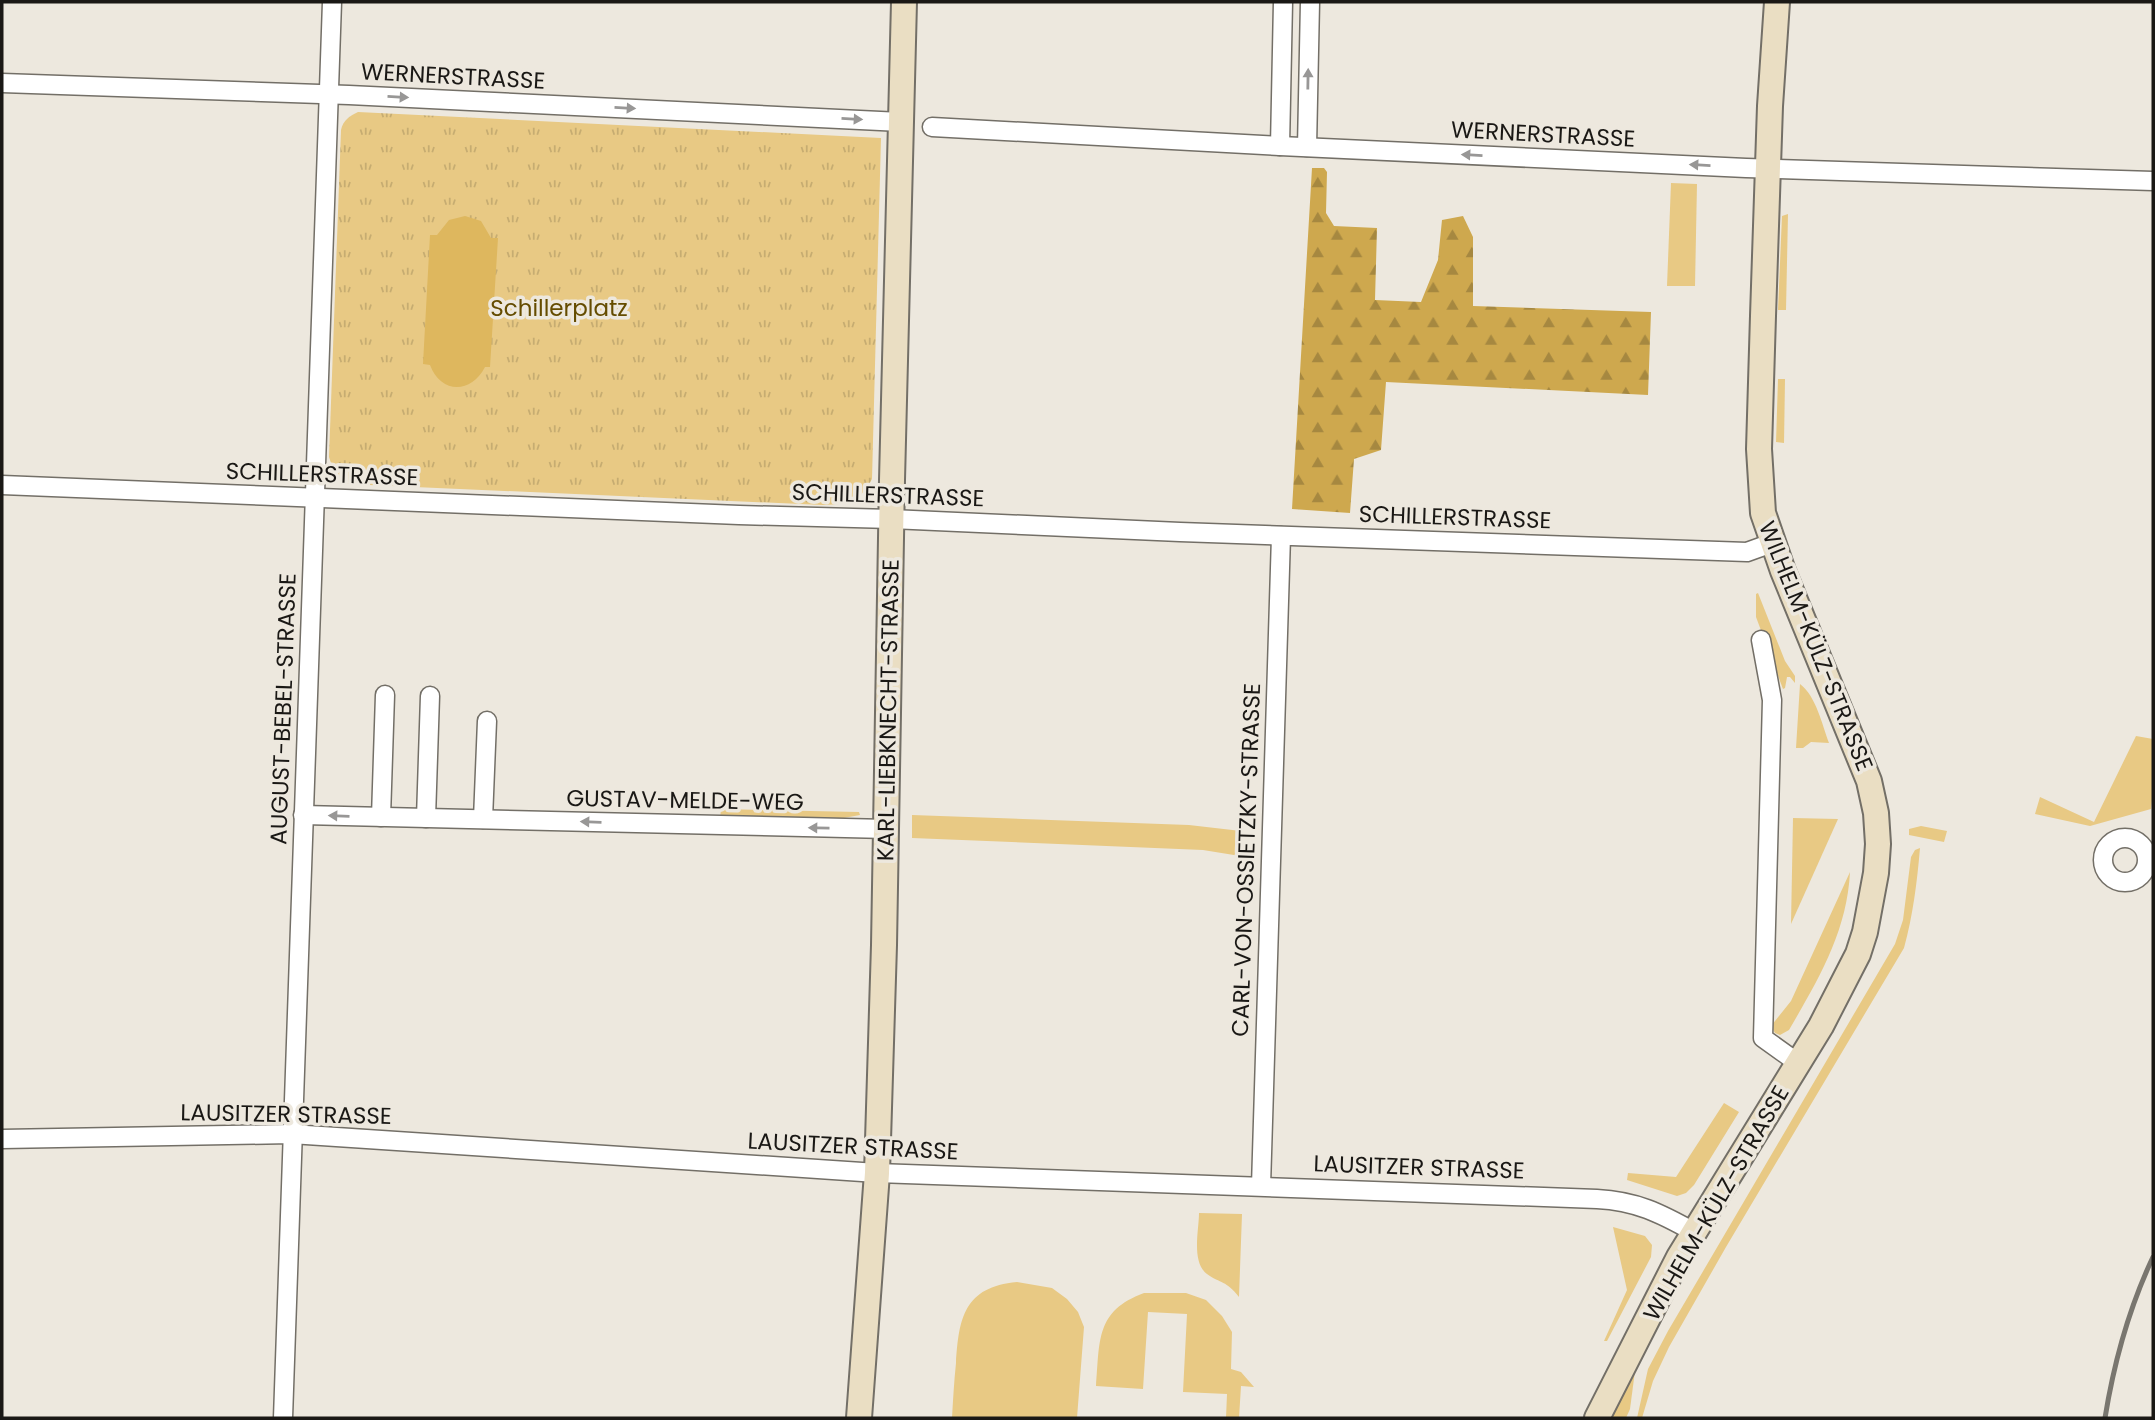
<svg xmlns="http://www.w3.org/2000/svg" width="2155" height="1420" font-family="Poppins,sans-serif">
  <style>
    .green { fill: #e8c984 }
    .forest { fill: url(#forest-firs) }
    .park { fill: url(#park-tufts) }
    .water { fill: #deb75e }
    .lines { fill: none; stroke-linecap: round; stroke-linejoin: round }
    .street-casing { stroke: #736f67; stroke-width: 21 }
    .secondary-casing { stroke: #736f67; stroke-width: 28 }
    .street { stroke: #fff; stroke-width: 18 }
    .secondary { stroke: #eadec3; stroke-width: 24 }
    .rail { stroke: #79766f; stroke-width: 5 }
    .oneway { fill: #989796 }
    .labels { text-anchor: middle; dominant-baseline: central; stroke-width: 7; stroke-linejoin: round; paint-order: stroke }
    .street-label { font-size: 23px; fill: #1a1815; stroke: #ede8de }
    .park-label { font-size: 23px; fill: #654c00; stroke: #ede8de }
  </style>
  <defs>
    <pattern id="forest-firs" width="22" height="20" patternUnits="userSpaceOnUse" patternTransform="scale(1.75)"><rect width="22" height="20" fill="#cea84e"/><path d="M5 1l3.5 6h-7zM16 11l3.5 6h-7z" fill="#a68840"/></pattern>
    <pattern id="park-tufts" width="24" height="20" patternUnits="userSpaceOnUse" patternTransform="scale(1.75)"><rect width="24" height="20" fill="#e8c984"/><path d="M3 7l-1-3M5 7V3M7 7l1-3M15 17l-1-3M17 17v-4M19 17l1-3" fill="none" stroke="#c6ac71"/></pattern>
  </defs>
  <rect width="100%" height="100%" fill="#ede8de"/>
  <!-- green -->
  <g class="green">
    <path d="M 1671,183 L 1697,184 L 1695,286 L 1667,286 Z"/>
    <path d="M 1788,214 L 1786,310 L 1778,310 L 1782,216 Z"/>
    <path d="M 1778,379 L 1785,379 L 1784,443 L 1776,442 Z"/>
    <path d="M 1758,593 L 1785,661 L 1795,676 L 1795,683 L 1790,677 L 1787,677 L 1785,688 L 1783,689 L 1756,617 L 1756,594 Z"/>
    <path d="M 1800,684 C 1816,696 1822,724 1829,743 L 1811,742 L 1803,748 L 1796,748 Z"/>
    <path d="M 2136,736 L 2153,739 L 2153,793 L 2151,809 L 2090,826 L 2035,814 L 2040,797 L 2094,822 Z"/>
    <path d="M 721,809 L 859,812 L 860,815 L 822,822 L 720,819 Z"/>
    <path d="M 912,815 L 1189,825 L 1241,831 L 1240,856 L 1203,850 L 912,838 Z"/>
    <path d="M 1793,818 L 1838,819 L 1791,924 Z"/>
    <path d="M 1921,826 L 1947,831 L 1944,842 L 1909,835 L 1909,829 Z"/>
    <path d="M 1920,848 C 1917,883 1913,915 1904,948 L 1726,1247 L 1669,1347 L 1653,1381 L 1642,1418 L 1637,1418 L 1648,1369 L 1668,1331 L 1895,944 L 1903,920 L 1911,857 L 1915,850 Z"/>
    <path d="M 1850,872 C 1847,932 1818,980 1789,1030 L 1780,1035 L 1775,1033 L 1771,1026 L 1791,1001 Z"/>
    <path d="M 1724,1103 L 1739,1112 L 1694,1185 L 1686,1193 L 1677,1196 L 1627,1180 L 1628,1173 L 1676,1177 Z"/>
    <path d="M 1199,1213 L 1242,1214 L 1239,1297 C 1226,1280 1221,1284 1207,1274 C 1191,1262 1199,1230 1199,1213 Z"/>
    <path d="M 1613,1227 L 1645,1236 L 1652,1245 L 1651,1257 L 1607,1341 L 1604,1341 L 1627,1290 Z"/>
    <path d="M 1017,1282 L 1052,1288 L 1067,1299 L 1078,1312 L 1084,1327 L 1077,1418 L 952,1418 C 953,1400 954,1382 956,1363 C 959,1318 964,1287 1017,1282 Z"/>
    <path d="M 1144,1293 L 1186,1293 L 1206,1300 L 1222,1316 L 1232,1332 L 1231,1369 L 1241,1372 L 1254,1387 L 1241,1386 L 1239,1418 L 1226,1418 L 1227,1394 L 1183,1392 L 1187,1314 L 1148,1312 L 1143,1389 L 1096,1386 C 1100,1341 1095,1311 1144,1293 Z"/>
    <path d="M 1635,1371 L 1630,1409 L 1626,1418 L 1612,1418 Z"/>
  </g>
  <!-- forest -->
  <path class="forest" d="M 1312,168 L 1324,168 L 1327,172 L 1326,213 L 1334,226 L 1377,228 L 1375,300 L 1421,302 L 1438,260 L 1442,220 L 1463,216 L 1473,237 L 1473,306 L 1651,312 L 1648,395 L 1386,382 L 1381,450 L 1354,459 L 1350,513 L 1292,509 Z"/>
  <!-- park -->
  <path class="park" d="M 358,112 L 881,138 L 872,479 C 859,503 849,504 823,505 L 347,484 L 335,475 L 329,457 L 341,130 C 343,120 350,116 358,112 Z"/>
  <!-- water -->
  <path class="water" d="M 465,216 L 481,221 L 491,238 L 498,238 L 490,367 L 485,367 C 471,394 441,394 430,365 L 423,364 L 430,235 L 437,235 L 449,220 Z"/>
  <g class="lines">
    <!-- street casing -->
    <g class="street-casing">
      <g id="street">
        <path d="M 2,83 L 349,95 L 901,122"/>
        <path d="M 932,127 L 1280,146 L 1746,168 L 2153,181"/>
        <path d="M 1280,146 L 1283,2"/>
        <path d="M 1307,147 L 1310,2"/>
        <path d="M 2,485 L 739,515 L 891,519 L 1180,532 L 1747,552 L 1772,543"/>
        <path d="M 1761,640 L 1772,700 L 1763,1038 L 1798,1063"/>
        <path d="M 303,815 L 887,829"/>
        <path d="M 381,817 L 385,695"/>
        <path d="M 426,818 L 430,696"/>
        <path d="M 483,819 L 487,721"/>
        <circle cx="2125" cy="860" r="22"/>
        <path d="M 2,1139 L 291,1134 L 877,1173 L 1597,1199 C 1636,1201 1660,1213 1694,1232"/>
        <path d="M 1261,1186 L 1281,536"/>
        <path d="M 283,1418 L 332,2"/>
      </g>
    </g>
    <!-- secondary casing -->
    <g class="secondary-casing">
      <g id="secondary">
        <path d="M 859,1418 L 877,1173 L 884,945 L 892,480 L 904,2"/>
        <path d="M 1597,1418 L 1679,1257 L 1821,1026 L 1858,954 L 1865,932 L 1876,873 L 1878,844 L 1876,813 L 1869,781 L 1783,571 L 1763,513 L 1759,449 L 1763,316 L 1770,106 L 1777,2"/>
      </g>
    </g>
    <!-- street -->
    <use href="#street" class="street"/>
    <!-- secondary -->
    <use href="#secondary" class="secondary"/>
    <!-- rail -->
    <path class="rail" d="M 2105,1418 C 2114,1362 2129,1308 2153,1257"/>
  </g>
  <!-- one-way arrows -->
  <defs><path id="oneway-solid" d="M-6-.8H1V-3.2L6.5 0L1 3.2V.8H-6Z" transform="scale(1.75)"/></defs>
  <g class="oneway">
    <use href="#oneway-solid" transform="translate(1308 79) rotate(-89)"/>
    <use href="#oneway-solid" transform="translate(398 97) rotate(3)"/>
    <use href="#oneway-solid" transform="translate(625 108) rotate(3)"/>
    <use href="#oneway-solid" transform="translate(852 119) rotate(3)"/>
    <use href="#oneway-solid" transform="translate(1472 155) rotate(-177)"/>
    <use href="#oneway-solid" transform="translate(1700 165) rotate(-177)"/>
    <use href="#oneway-solid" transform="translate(339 816) rotate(-178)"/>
    <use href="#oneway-solid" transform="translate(591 822) rotate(-178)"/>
    <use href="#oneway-solid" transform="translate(819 828) rotate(-179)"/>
  </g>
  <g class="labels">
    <!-- street labels -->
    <g class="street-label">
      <text transform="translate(453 76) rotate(3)">WERNERSTRASSE</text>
      <text transform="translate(1543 134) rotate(3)">WERNERSTRASSE</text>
      <text transform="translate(322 474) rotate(2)">SCHILLERSTRASSE</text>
      <text transform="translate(888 495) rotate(2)">SCHILLERSTRASSE</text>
      <text transform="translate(1455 517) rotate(2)">SCHILLERSTRASSE</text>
      <text transform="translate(1816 646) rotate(68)">WILHELM-KÜLZ-STRASSE</text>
      <text transform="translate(283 709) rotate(-88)">AUGUST-BEBEL-STRASSE</text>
      <text transform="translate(888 710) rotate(-89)">KARL-LIEBKNECHT-STRASSE</text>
      <text transform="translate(685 800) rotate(1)">GUSTAV-MELDE-WEG</text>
      <text transform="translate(1246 860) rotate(-88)">CARL-VON-OSSIETZKY-STRASSE</text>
      <text transform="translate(286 1114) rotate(1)">LAUSITZER STRASSE</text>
      <text transform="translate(853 1146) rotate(3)">LAUSITZER STRASSE</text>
      <text transform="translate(1419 1167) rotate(2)">LAUSITZER STRASSE</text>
      <text transform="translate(1716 1203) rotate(-60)">WILHELM-KÜLZ-STRASSE</text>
    </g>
    <!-- park labels -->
    <g class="park-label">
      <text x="559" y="308">Schillerplatz</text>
    </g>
  </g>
  <!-- border -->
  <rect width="2155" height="1420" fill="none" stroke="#1a1815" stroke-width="7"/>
</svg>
